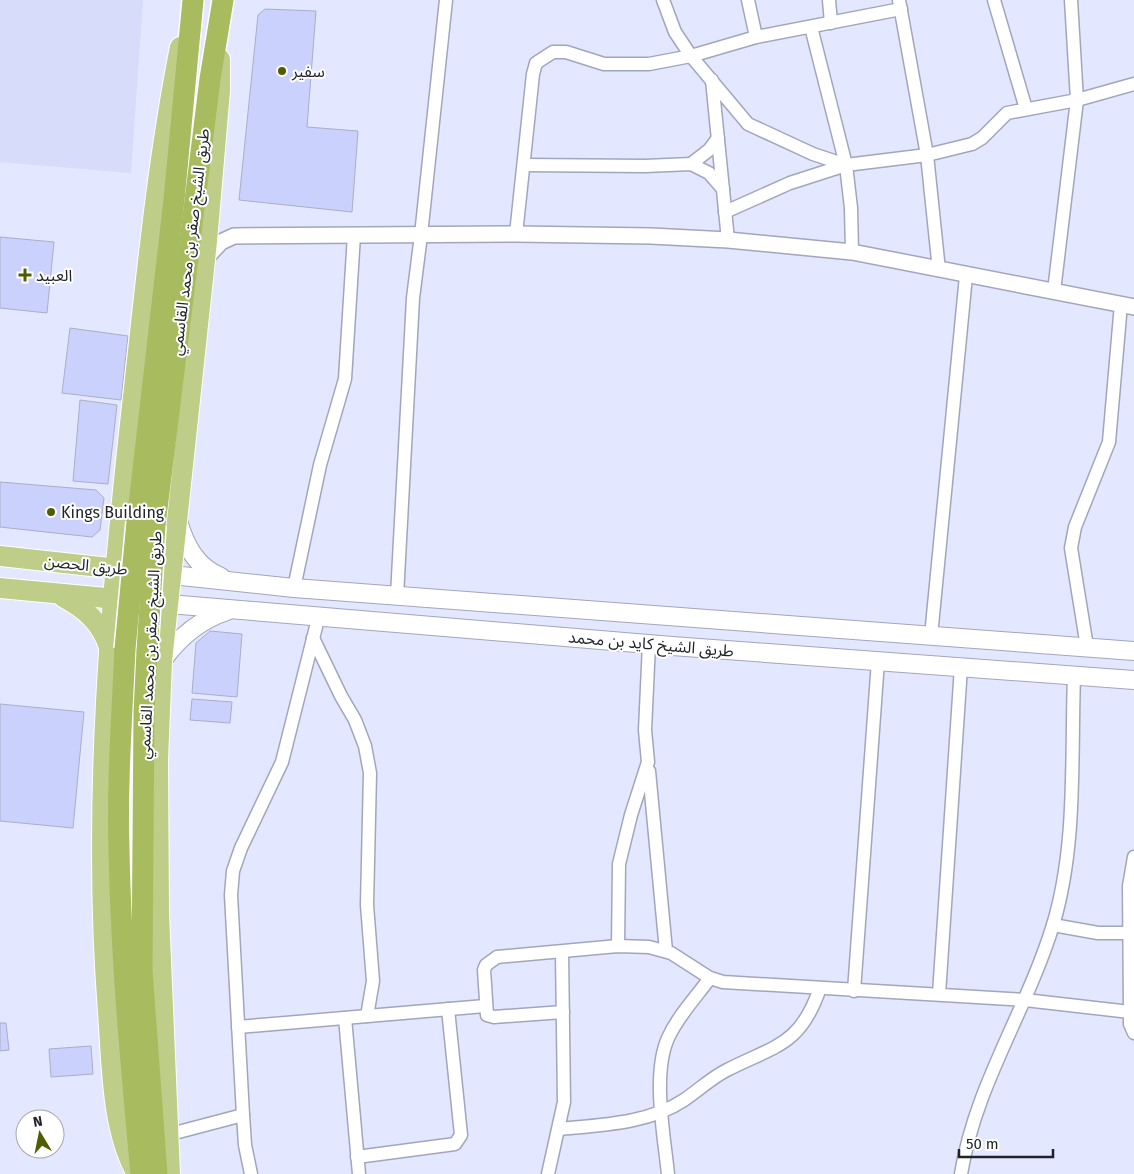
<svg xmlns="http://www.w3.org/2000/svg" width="1134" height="1174" font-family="'Fira Sans','Noto Sans Arabic',sans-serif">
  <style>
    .built { fill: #d6dcfa }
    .building { fill: #cad1fd; stroke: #aaaec5 }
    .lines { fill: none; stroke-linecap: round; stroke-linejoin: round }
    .minor-casing { stroke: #a2a6bc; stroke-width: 15 }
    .tertiary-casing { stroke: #a2a6bc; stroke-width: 18 }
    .secondary-casing { stroke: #a2a6bc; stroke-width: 20 }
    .primary-casing { stroke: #fff; stroke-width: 22 }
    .trunk-casing { stroke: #fff; stroke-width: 24 }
    .minor { stroke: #fff; stroke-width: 12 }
    .tertiary { stroke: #fff; stroke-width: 15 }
    .secondary { stroke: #fff; stroke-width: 18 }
    .primary { stroke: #becd87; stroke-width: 20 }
    .trunk { stroke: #a8bc5f; stroke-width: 21 }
    .trunk-bridge-casing { stroke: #fff; stroke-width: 24; stroke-linecap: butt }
    .trunk-bridge { stroke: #a8bc5f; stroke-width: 21 }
    .poi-dot { fill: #4e5d00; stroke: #fff; stroke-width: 2 }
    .labels { text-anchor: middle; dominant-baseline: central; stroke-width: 4; stroke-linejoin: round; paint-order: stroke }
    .poi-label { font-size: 16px; fill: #21232b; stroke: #fff; text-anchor: start }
    .street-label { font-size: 16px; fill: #21232b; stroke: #fff }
  </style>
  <rect width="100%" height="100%" fill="#e3e7ff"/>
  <!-- built -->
  <path class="built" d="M 0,0 L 143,0 L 131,173 L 0,162 Z"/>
  <!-- building -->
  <g class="building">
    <path d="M 265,9 L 316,11 L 307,127 L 358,131 L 352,212 L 239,200 L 258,15 Z"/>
    <path d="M 0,237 L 54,242 L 47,313 L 0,308 Z"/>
    <path d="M 70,328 L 128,336 L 121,400 L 62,393 Z"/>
    <path d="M 80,400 L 117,405 L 108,484 L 73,481 Z"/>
    <path d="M 0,482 L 96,490 L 104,498 L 100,530 L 92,537 L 0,527 Z"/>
    <path d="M 210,631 L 242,634 L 237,697 L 192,693 L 196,643 Z"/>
    <path d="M 192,699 L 232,702 L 230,723 L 190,720 Z"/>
    <path d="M 0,704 L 84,712 L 73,828 L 0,821 Z"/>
    <path d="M 0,1023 L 6,1023 L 9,1050 L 0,1051 Z"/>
    <path d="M 91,1046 L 93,1074 L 51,1077 L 49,1049 Z"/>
  </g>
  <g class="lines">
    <!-- minor casing -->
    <g class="minor-casing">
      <g id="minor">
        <path d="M 663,0 L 675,32 L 691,56 L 748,124 L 813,154 L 846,165"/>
        <path d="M 748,0 L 756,37"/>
        <path d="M 829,0 L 831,23"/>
        <path d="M 899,0 L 927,155 L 939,270"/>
        <path d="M 994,0 L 1026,109"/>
        <path d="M 811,27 L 846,165 L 851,208 L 852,252"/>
        <path d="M 712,80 L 728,240"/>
        <path d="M 691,164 L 709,150 L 718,138"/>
        <path d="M 524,165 L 645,166 L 691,164 L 709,173 L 723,189"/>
        <path d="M 725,212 L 790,183 L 846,165 L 927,155 L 972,144 L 982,138 L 1007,113 L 1077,100 L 1134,84"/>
        <path d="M 516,234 L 533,74 L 536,63 L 553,52 L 566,52 L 604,64 L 649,64 L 691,56 L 756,37 L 901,9"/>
        <path d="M 1054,291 L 1077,100 L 1071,0"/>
        <path d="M 294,588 L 320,465 L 345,379 L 354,235"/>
        <path d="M 397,596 L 413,298 L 421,235 L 446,0"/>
        <path d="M 931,636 L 966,276"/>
        <path d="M 313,638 L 341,696 L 355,720 L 365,746 L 370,773 L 367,905 L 373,981 L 367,1016"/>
        <path d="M 1087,647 L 1071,548 L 1075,527 L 1109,442 L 1121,304"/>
        <path d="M 649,771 L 666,951"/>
        <path d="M 1134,857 L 1129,886 L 1130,1012 L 1130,1024 L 1134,1033"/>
        <path d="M 1053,925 L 1098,933 L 1129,933"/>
        <path d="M 618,946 L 619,864 L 631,815 L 648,762 L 645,730 L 649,644"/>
        <path d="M 854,991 L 878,661"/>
        <path d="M 939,994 L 961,667"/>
        <path d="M 563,1012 L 494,1017 L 487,1015 L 484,970 L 486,965 L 497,957 L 618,946 L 649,947 L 671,953 L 710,978 L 723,982 L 1025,1000 L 1130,1012"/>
        <path d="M 345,1018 L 359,1174"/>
        <path d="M 238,1027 L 485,1006"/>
        <path d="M 559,1129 C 600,1125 648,1124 684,1100 C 699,1090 711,1078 727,1070 C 776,1045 800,1046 820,988"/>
        <path d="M 167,1135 L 243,1115"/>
        <path d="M 357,1157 L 455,1144 L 461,1135 L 448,1009"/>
        <path d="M 251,1174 L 245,1145 L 243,1115 L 231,895 L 233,871 L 241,848 L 282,762 L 319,615"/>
        <path d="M 548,1174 L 564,1102 L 562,952"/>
        <path d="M 668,1174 C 664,1135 652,1074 668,1038 C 678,1016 696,997 710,978"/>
        <path d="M 961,1174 C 975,1086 1027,1010 1053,925 C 1077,846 1071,758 1074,676"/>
      </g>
    </g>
    <!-- tertiary casing -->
    <g class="tertiary-casing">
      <path id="tertiary" d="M 206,258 L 221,242 L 234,236 L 516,234 L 651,236 L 728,240 L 852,252 L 1134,307"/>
    </g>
    <!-- secondary casing -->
    <g class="secondary-casing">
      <g id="secondary">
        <path d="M 178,521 C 185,545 196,567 221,577"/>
        <path d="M 172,575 L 294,588 L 1134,651"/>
        <path d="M 169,604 L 672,646 L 1134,680"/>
        <path d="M 162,661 C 179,637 199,620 227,611"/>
      </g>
    </g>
    <!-- primary casing -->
    <g class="primary-casing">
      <g id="primary">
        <path d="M 0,556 L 127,570"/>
        <path d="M 0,588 L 127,600"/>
        <path d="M 63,597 C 85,609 101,622 109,647"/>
        <path d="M 137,1174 C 111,1129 112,1063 108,1012 C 92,808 110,601 133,397 C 146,280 157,163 180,47"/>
        <path d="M 170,1174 L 159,913 L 158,760 L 162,661 L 207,241 L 220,91 L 220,59"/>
      </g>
    </g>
    <!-- trunk casing -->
    <g class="trunk-casing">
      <g id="trunk">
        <path d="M 137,522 L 174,200 L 193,0"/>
        <path d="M 155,525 L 210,79 L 223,0"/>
        <path d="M 125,649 C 122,715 117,782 119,849 C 121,958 131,1066 141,1174"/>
        <path d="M 147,651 L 144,713 L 142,970 L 157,1174"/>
      </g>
    </g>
    <!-- minor -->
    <use href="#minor" class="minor"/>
    <!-- tertiary -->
    <use href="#tertiary" class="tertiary"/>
    <!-- secondary -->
    <use href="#secondary" class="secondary"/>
    <!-- primary -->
    <use href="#primary" class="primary"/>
    <!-- trunk -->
    <use href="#trunk" class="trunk"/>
    <!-- trunk-bridge casing -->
    <g class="trunk-bridge-casing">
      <g id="trunk-bridge">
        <path d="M 125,649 L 137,522"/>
        <path d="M 147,651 L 155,525"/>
      </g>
    </g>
    <!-- trunk-bridge -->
    <use href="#trunk-bridge" class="trunk-bridge"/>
  </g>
  <!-- markers -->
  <g class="poi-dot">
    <circle cx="282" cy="71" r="5"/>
    <path d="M22.5 267.5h5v5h5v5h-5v5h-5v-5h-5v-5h5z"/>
    <circle cx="51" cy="512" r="5"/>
  </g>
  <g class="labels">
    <!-- poi labels -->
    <g class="poi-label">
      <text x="292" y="71">سفير</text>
      <text x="36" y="275">العبيد</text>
      <text x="61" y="512">Kings Building</text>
    </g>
    <!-- street labels -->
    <g class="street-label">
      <text transform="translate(190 242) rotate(-83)">طريق الشيخ صقر بن محمد القاسمي</text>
      <text transform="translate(86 565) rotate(6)">طريق الحصن</text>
      <text transform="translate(651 644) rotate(5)">طريق الشيخ كايد بن محمد</text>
      <text transform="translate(150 645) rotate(-87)">طريق الشيخ صقر بن محمد القاسمي</text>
    </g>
  </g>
  <!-- north arrow -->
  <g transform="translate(40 1134) rotate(350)"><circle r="24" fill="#ffffff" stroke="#a6a7aa"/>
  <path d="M0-4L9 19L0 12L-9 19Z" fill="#4e5d00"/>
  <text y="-8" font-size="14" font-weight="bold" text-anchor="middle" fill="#21232b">N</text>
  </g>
  <!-- scale -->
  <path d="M959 1149v8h94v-8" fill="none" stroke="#21232b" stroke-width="2.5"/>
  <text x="966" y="1149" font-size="15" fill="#21232b" stroke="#ffffff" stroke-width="4" paint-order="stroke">50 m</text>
</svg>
